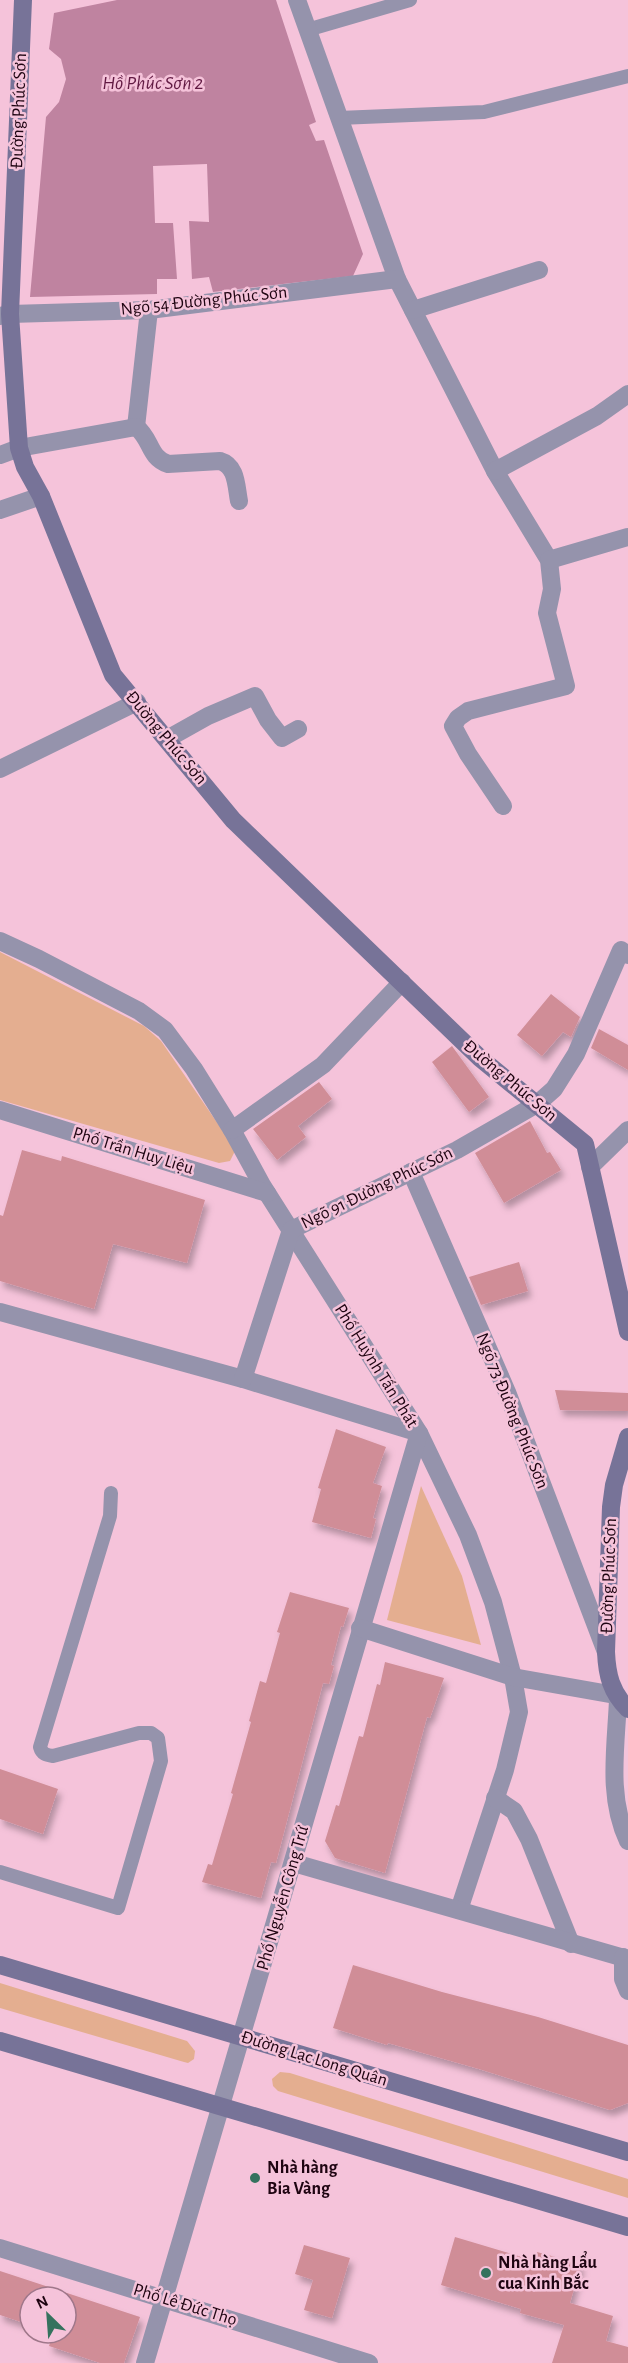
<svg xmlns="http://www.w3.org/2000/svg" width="628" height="2363" font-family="'Alegreya Sans',sans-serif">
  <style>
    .green { fill: #e4ae90 }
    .water { fill: #bf83a0 }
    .building { fill: #d08d97; filter: url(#shadow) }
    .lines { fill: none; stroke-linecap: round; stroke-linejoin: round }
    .lane { stroke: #9593ac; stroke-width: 14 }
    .street { stroke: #9593ac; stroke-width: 18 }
    .secondary { stroke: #777398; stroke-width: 18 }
    .poi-dot { fill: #35725e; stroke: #f5c3da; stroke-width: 2 }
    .labels { text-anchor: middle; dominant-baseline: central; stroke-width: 5; stroke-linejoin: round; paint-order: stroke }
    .street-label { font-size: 18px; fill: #1e0411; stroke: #f5c3da }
    .poi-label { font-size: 18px; font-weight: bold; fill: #1e0411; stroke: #f5c3da; text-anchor: start }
    .water-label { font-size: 20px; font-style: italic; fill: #621a43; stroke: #f5c3da }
  </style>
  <defs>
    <filter id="shadow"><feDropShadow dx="3.5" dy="6" stdDeviation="3" flood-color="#0004"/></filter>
  </defs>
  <rect width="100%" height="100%" fill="#f5c3da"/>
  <!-- green -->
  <g class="green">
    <path d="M 0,952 L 144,1026 L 161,1041 L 227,1137 L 235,1151 L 230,1161 L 219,1163 L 0,1100 Z"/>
    <path d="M 421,1486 L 462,1576 L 481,1645 L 387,1620 Z"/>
    <path d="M 0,1983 L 187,2041 L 195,2051 L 194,2059 L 188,2063 L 184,2062 L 0,2008 Z"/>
    <path d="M 280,2072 L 290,2073 L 628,2179 L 628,2198 L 278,2091 L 273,2086 L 272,2079 Z"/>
  </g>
  <!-- water -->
  <path class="water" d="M 117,0 L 276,0 L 316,122 L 309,125 L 316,141 L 324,140 L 363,254 L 353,276 L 213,292 L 209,277 L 192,279 L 189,221 L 209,222 L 207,164 L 153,166 L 155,223 L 173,223 L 177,279 L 157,279 L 157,294 L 30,297 L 46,117 L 59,102 L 66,79 L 61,59 L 49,49 L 54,13 Z"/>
  <!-- building -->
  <g class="building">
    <path d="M 551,994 L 580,1017 L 571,1037 L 563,1032 L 542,1056 L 517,1035 Z"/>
    <path d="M 599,1029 L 628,1045 L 628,1070 L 591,1048 Z"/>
    <path d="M 452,1046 L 489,1097 L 469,1112 L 432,1062 Z"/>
    <path d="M 319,1082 L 332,1099 L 298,1126 L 306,1137 L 277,1160 L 253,1129 Z"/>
    <path d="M 530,1121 L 547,1153 L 550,1152 L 561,1170 L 504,1203 L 475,1153 Z"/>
    <path d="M 22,1150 L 61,1161 L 62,1156 L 205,1200 L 187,1263 L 113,1244 L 94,1309 L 0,1281 L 0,1215 L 3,1216 Z"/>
    <path d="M 519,1262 L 528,1291 L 481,1305 L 469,1277 Z"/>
    <path d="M 555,1390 L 628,1393 L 628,1411 L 560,1410 Z"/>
    <path d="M 336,1429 L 386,1447 L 373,1483 L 382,1486 L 373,1518 L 376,1519 L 371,1538 L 312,1522 L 321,1489 L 318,1488 Z"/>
    <path d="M 290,1592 L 349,1608 L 343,1627 L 341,1626 L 331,1665 L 334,1666 L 329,1684 L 323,1683 L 276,1863 L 271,1862 L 261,1898 L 202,1882 L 208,1864 L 212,1865 L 233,1794 L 231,1793 L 251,1722 L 249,1721 L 254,1703 L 260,1681 L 266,1683 L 280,1633 L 277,1632 Z"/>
    <path d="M 385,1662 L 444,1678 L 430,1718 L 427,1717 L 385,1873 L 335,1858 L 325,1841 L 336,1805 L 339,1806 L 359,1736 L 363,1737 L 377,1684 L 380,1685 Z"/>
    <path d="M 0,1769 L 58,1789 L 43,1834 L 0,1819 Z"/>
    <path d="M 353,1965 L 442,1992 L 538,2017 L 628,2045 L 628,2103 L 610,2110 L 479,2069 L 388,2043 L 387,2045 L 333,2028 Z"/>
    <path d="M 455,2237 L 535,2261 L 537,2252 L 581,2264 L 570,2303 L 613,2316 L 606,2341 L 628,2347 L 628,2363 L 552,2363 L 564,2325 L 520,2313 L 521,2309 L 441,2285 Z"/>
    <path d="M 304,2245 L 350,2258 L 332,2318 L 304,2310 L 313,2280 L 295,2274 Z"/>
    <path d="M 0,2271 L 140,2317 L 124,2363 L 100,2363 L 49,2346 L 53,2333 L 66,2333 L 66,2297 L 30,2297 L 30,2325 L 0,2315 Z"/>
  </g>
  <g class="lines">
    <!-- lane -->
    <g class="lane">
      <path d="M 307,30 L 410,0"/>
      <path d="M 339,118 L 484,112 L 628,76"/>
      <path d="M 0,1872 L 118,1908 L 161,1761 L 158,1738 L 151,1733 L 139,1733 L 53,1756 C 46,1755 42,1754 40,1747 L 110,1516 L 111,1493"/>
    </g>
    <!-- street -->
    <g class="street">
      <path d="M 297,0 L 397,279 L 495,471 L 549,560 L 552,589 L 547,613 L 566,686 L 468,711 L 458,718 L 453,726 L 468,754 L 503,806"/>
      <path d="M 413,310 L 539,270"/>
      <path d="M 0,316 L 10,314 L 149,310 L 397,279"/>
      <path d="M 136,427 L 149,310"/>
      <path d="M 0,455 L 19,448 L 136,427 C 152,439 148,457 168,464 L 220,461 C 237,466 236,486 239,501"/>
      <path d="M 495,471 L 597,416 L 628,394"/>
      <path d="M 0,510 L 41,496"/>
      <path d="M 549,560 L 628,537"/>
      <path d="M 167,739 L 208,716 L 255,696 L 268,720 L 282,738 L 298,729"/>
      <path d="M 0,769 L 137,702"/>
      <path d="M 0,941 L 39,959 L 139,1011 L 165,1030 L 194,1069 L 232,1130 L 262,1185 L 419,1433 L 468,1535 L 493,1602 L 513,1677 L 519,1712 L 505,1770 L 459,1910"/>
      <path d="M 0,1110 L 267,1193"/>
      <path d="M 232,1130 L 323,1065 L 402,982"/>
      <path d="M 590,1167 L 628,1130"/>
      <path d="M 411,1172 L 507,1392 L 606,1652"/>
      <path d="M 0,1312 L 243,1379 L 419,1433 L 145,2363"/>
      <path d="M 243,1379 L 291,1230 L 457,1150 L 537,1104 L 554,1089 L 576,1054 L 621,950 L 628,955"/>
      <path d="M 360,1628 L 513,1677 L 615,1695"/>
      <path d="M 618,1700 C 616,1747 607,1797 628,1841"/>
      <path d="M 495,1798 L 514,1811 L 529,1839 L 571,1944"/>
      <path d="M 294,1863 L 628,1959"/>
      <path d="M 623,1957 L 623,1979 L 628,1991"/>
      <path d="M 0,2248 L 369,2363"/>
    </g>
    <!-- secondary -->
    <g class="secondary">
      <path d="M 23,0 L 10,314 L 19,448 L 25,467 L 41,496 L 113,675 L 233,820 L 480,1058 L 585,1144 L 628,1332"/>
      <path d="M 628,1437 L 614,1485 L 611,1507 L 606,1652 C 607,1675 611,1692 628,1709"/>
      <path d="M 0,1965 L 628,2152"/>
      <path d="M 0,2041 L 628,2227"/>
    </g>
  </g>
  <!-- markers -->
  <g class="poi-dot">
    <circle cx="255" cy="2178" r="6"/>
    <circle cx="486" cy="2273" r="6"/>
  </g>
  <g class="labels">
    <!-- street labels -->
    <g class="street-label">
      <text transform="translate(19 111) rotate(-88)">Đường Phúc Sơn</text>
      <text transform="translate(204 301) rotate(-6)">Ngõ 54 Đường Phúc Sơn</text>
      <text transform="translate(166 738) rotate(50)">Đường Phúc Sơn</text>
      <text transform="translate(510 1081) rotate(40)">Đường Phúc Sơn</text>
      <text transform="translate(133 1151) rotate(17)">Phố Trần Huy Liệu</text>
      <text transform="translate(377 1188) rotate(-26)">Ngõ 91 Đường Phúc Sơn</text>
      <text transform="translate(376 1366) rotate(58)">Phố Huỳnh Tấn Phát</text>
      <text transform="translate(512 1411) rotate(68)">Ngõ 73 Đường Phúc Sơn</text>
      <text transform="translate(609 1576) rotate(-88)">Đường Phúc Sơn</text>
      <text transform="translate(283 1898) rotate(-74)">Phố Nguyễn Công Trứ</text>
      <text transform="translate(314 2059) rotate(17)">Đường Lạc Long Quân</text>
      <text transform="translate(185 2305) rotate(17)">Phố Lê Đức Thọ</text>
    </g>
    <!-- poi labels -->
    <g class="poi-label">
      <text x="267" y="2168">Nhà hàng<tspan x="267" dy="21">Bia Vàng</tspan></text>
      <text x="498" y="2263">Nhà hàng Lẩu<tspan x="498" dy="21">cua Kinh Bắc</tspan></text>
    </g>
    <!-- water labels -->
    <g class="water-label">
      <text x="153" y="83">Hồ Phúc Sơn 2</text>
    </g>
  </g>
  <!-- north arrow -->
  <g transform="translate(48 2315) rotate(335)"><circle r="28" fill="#f5c3da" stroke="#9f778a" stroke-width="1.5"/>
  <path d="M0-4.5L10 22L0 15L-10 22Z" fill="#35725e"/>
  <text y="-9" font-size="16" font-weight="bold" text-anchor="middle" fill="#1e0411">N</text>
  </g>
</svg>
